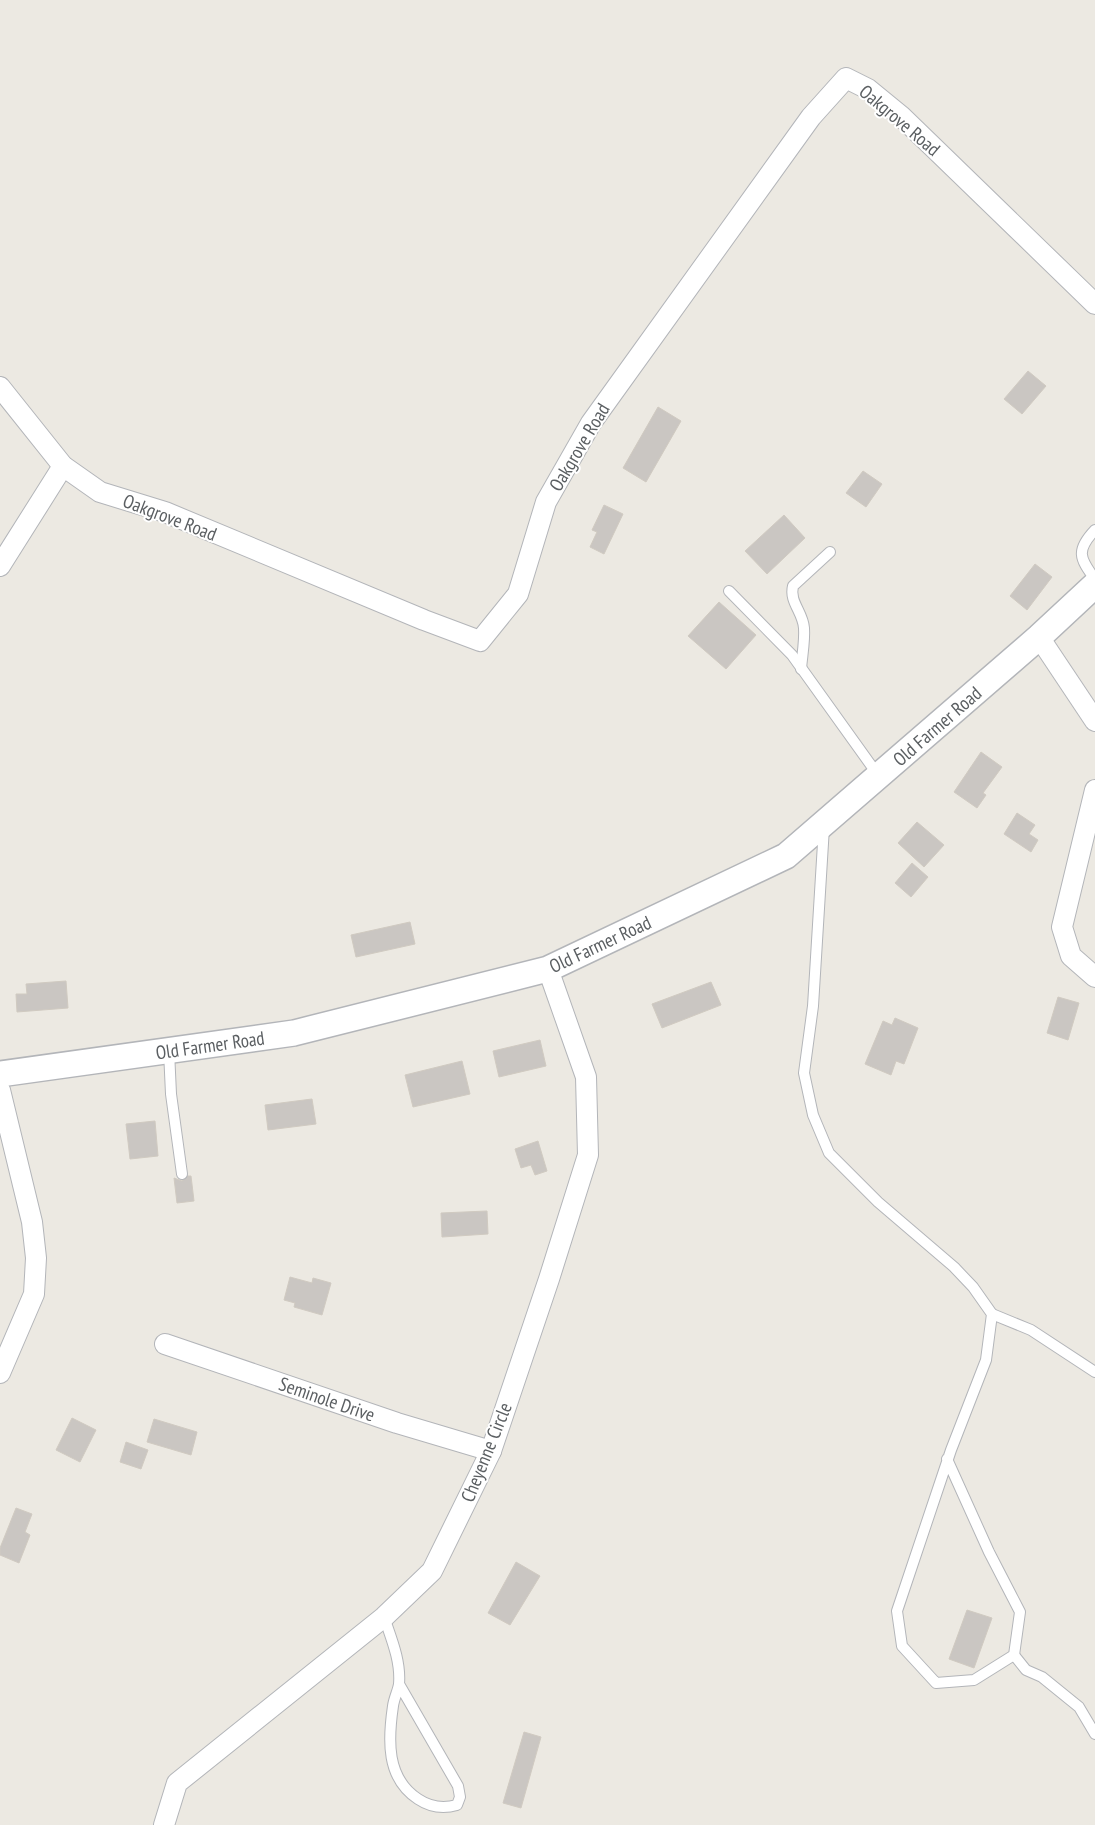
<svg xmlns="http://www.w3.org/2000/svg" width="1095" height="1825" font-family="'PT Sans Narrow',sans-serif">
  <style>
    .building { fill: #cac6c2; stroke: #d0cac1 }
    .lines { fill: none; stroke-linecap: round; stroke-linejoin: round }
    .service-casing { stroke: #b3b5b9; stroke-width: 12 }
    .minor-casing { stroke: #b3b5b9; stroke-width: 22 }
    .tertiary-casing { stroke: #b3b5b9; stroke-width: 28 }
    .service { stroke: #fff; stroke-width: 10 }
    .minor { stroke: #fff; stroke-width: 20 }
    .tertiary { stroke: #fff; stroke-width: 25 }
    .labels { text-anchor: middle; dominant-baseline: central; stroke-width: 4; stroke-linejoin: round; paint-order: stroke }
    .street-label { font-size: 19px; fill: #5b5f62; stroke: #fff }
  </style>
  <rect width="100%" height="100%" fill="#ece9e2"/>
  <!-- building -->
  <g class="building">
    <path d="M 1028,371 L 1046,386 L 1022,414 L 1004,399 Z"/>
    <path d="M 658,407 L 681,421 L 646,482 L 623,468 Z"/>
    <path d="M 863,471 L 882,484 L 866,507 L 846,493 Z"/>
    <path d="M 604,505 L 623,514 L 604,554 L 590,547 L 597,532 L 592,530 Z"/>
    <path d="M 784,515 L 805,538 L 767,574 L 745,551 Z"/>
    <path d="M 1035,564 L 1052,577 L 1027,610 L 1010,596 Z"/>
    <path d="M 719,602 L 756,635 L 726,669 L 688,636 Z"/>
    <path d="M 981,752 L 1002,767 L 983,793 L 986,795 L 977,808 L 954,792 Z"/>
    <path d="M 1017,813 L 1035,825 L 1029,834 L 1038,840 L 1031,852 L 1004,834 Z"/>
    <path d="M 917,822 L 944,845 L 924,867 L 898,843 Z"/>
    <path d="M 912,863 L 928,877 L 911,897 L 895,883 Z"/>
    <path d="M 410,922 L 415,944 L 356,957 L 351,935 Z"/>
    <path d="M 66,981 L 68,1008 L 17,1012 L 16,994 L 27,994 L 26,984 Z"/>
    <path d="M 711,982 L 721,1005 L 662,1028 L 652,1004 Z"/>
    <path d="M 1058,997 L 1079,1003 L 1068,1040 L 1047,1033 Z"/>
    <path d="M 895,1018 L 918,1028 L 904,1064 L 896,1061 L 891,1075 L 865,1064 L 883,1021 L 892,1025 Z"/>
    <path d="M 540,1040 L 546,1066 L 499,1077 L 493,1051 Z"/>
    <path d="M 462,1061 L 470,1094 L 413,1107 L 405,1075 Z"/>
    <path d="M 312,1099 L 316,1124 L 268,1130 L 265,1105 Z"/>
    <path d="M 155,1121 L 158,1156 L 130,1159 L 126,1124 Z"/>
    <path d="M 538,1141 L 547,1171 L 535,1175 L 531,1165 L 521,1168 L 515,1149 Z"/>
    <path d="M 188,1176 L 191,1176 L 194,1201 L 177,1203 L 174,1178 L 182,1181 Z"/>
    <path d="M 487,1211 L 488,1234 L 442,1237 L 441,1213 Z"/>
    <path d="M 290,1277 L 312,1283 L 313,1278 L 331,1283 L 322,1315 L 294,1307 L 295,1303 L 284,1300 Z"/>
    <path d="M 72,1418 L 96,1430 L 80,1462 L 56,1450 Z"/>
    <path d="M 154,1419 L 197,1432 L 191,1455 L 147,1442 Z"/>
    <path d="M 126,1442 L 148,1450 L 141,1469 L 120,1462 Z"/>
    <path d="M 16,1508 L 32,1514 L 25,1532 L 30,1535 L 19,1563 L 0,1555 L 0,1548 Z"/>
    <path d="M 516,1562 L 540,1576 L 510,1625 L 488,1613 Z"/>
    <path d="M 967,1610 L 992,1618 L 974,1668 L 949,1659 Z"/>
    <path d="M 524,1732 L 541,1737 L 521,1808 L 503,1803 Z"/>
  </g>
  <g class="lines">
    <!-- service casing -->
    <g class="service-casing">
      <g id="service">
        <path d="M 1095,530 C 1076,550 1079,558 1095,579"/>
        <path d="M 729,591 L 792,655 L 878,775"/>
        <path d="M 801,669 C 802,656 805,641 804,628 C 803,612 789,602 793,586 L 830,552"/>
        <path d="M 824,827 L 813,1006 L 804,1073 L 813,1115 L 829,1153 L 878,1202 L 954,1267 L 973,1287 L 992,1314 L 986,1360 L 951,1450 L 897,1611 L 902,1646 L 936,1683 L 974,1680 L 1014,1655 L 1020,1612 L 989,1552 L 947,1459"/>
        <path d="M 169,1051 L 171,1094 L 182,1174"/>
        <path d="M 992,1314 L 1031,1330 L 1095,1372"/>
        <path d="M 384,1617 C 391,1638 401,1661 399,1684 C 398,1691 394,1698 393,1706 C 388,1740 386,1778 418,1799 C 430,1807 443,1809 457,1805 L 460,1797 L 458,1786 L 399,1684"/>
        <path d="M 1014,1655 L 1026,1670 L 1042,1677 L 1079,1707 L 1095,1734"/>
      </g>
    </g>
    <!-- minor casing -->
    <g class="minor-casing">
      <g id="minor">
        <path d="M 0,387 L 63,466 L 100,492 L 165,512 L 424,620 L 480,641 L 518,594 L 546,502 L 591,423 L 811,117 L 846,78 L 868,89 L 901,116 L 1095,304"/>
        <path d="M 0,566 L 63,466"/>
        <path d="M 1039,637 L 1095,721"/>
        <path d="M 1095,790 L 1062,927 L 1071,956 L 1095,977"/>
        <path d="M 0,1090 L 32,1222 L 36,1258 L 34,1294 L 0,1373"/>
        <path d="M 165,1344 L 397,1423 L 491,1451"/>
        <path d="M 164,1825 L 177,1783 L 384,1617 L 432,1571 L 491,1451 L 549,1279 L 588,1155 L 586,1077 L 548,969"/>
      </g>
    </g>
    <!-- tertiary casing -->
    <g class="tertiary-casing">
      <path id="tertiary" d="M 0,1074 L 294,1033 L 548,969 L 786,856 L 1039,637 L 1095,585"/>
    </g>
    <!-- service -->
    <use href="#service" class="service"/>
    <!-- minor -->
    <use href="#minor" class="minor"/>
    <!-- tertiary -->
    <use href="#tertiary" class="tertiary"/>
  </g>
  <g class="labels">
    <!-- street labels -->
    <g class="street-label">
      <text transform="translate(900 120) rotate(40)">Oakgrove Road</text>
      <text transform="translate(579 447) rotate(-59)">Oakgrove Road</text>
      <text transform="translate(170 517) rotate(21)">Oakgrove Road</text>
      <text transform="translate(937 726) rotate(-41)">Old Farmer Road</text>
      <text transform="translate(600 944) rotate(-25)">Old Farmer Road</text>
      <text transform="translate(210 1045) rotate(-8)">Old Farmer Road</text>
      <text transform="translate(327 1399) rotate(19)">Seminole Drive</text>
      <text transform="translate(486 1452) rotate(-68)">Cheyenne Circle</text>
    </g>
  </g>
</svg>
